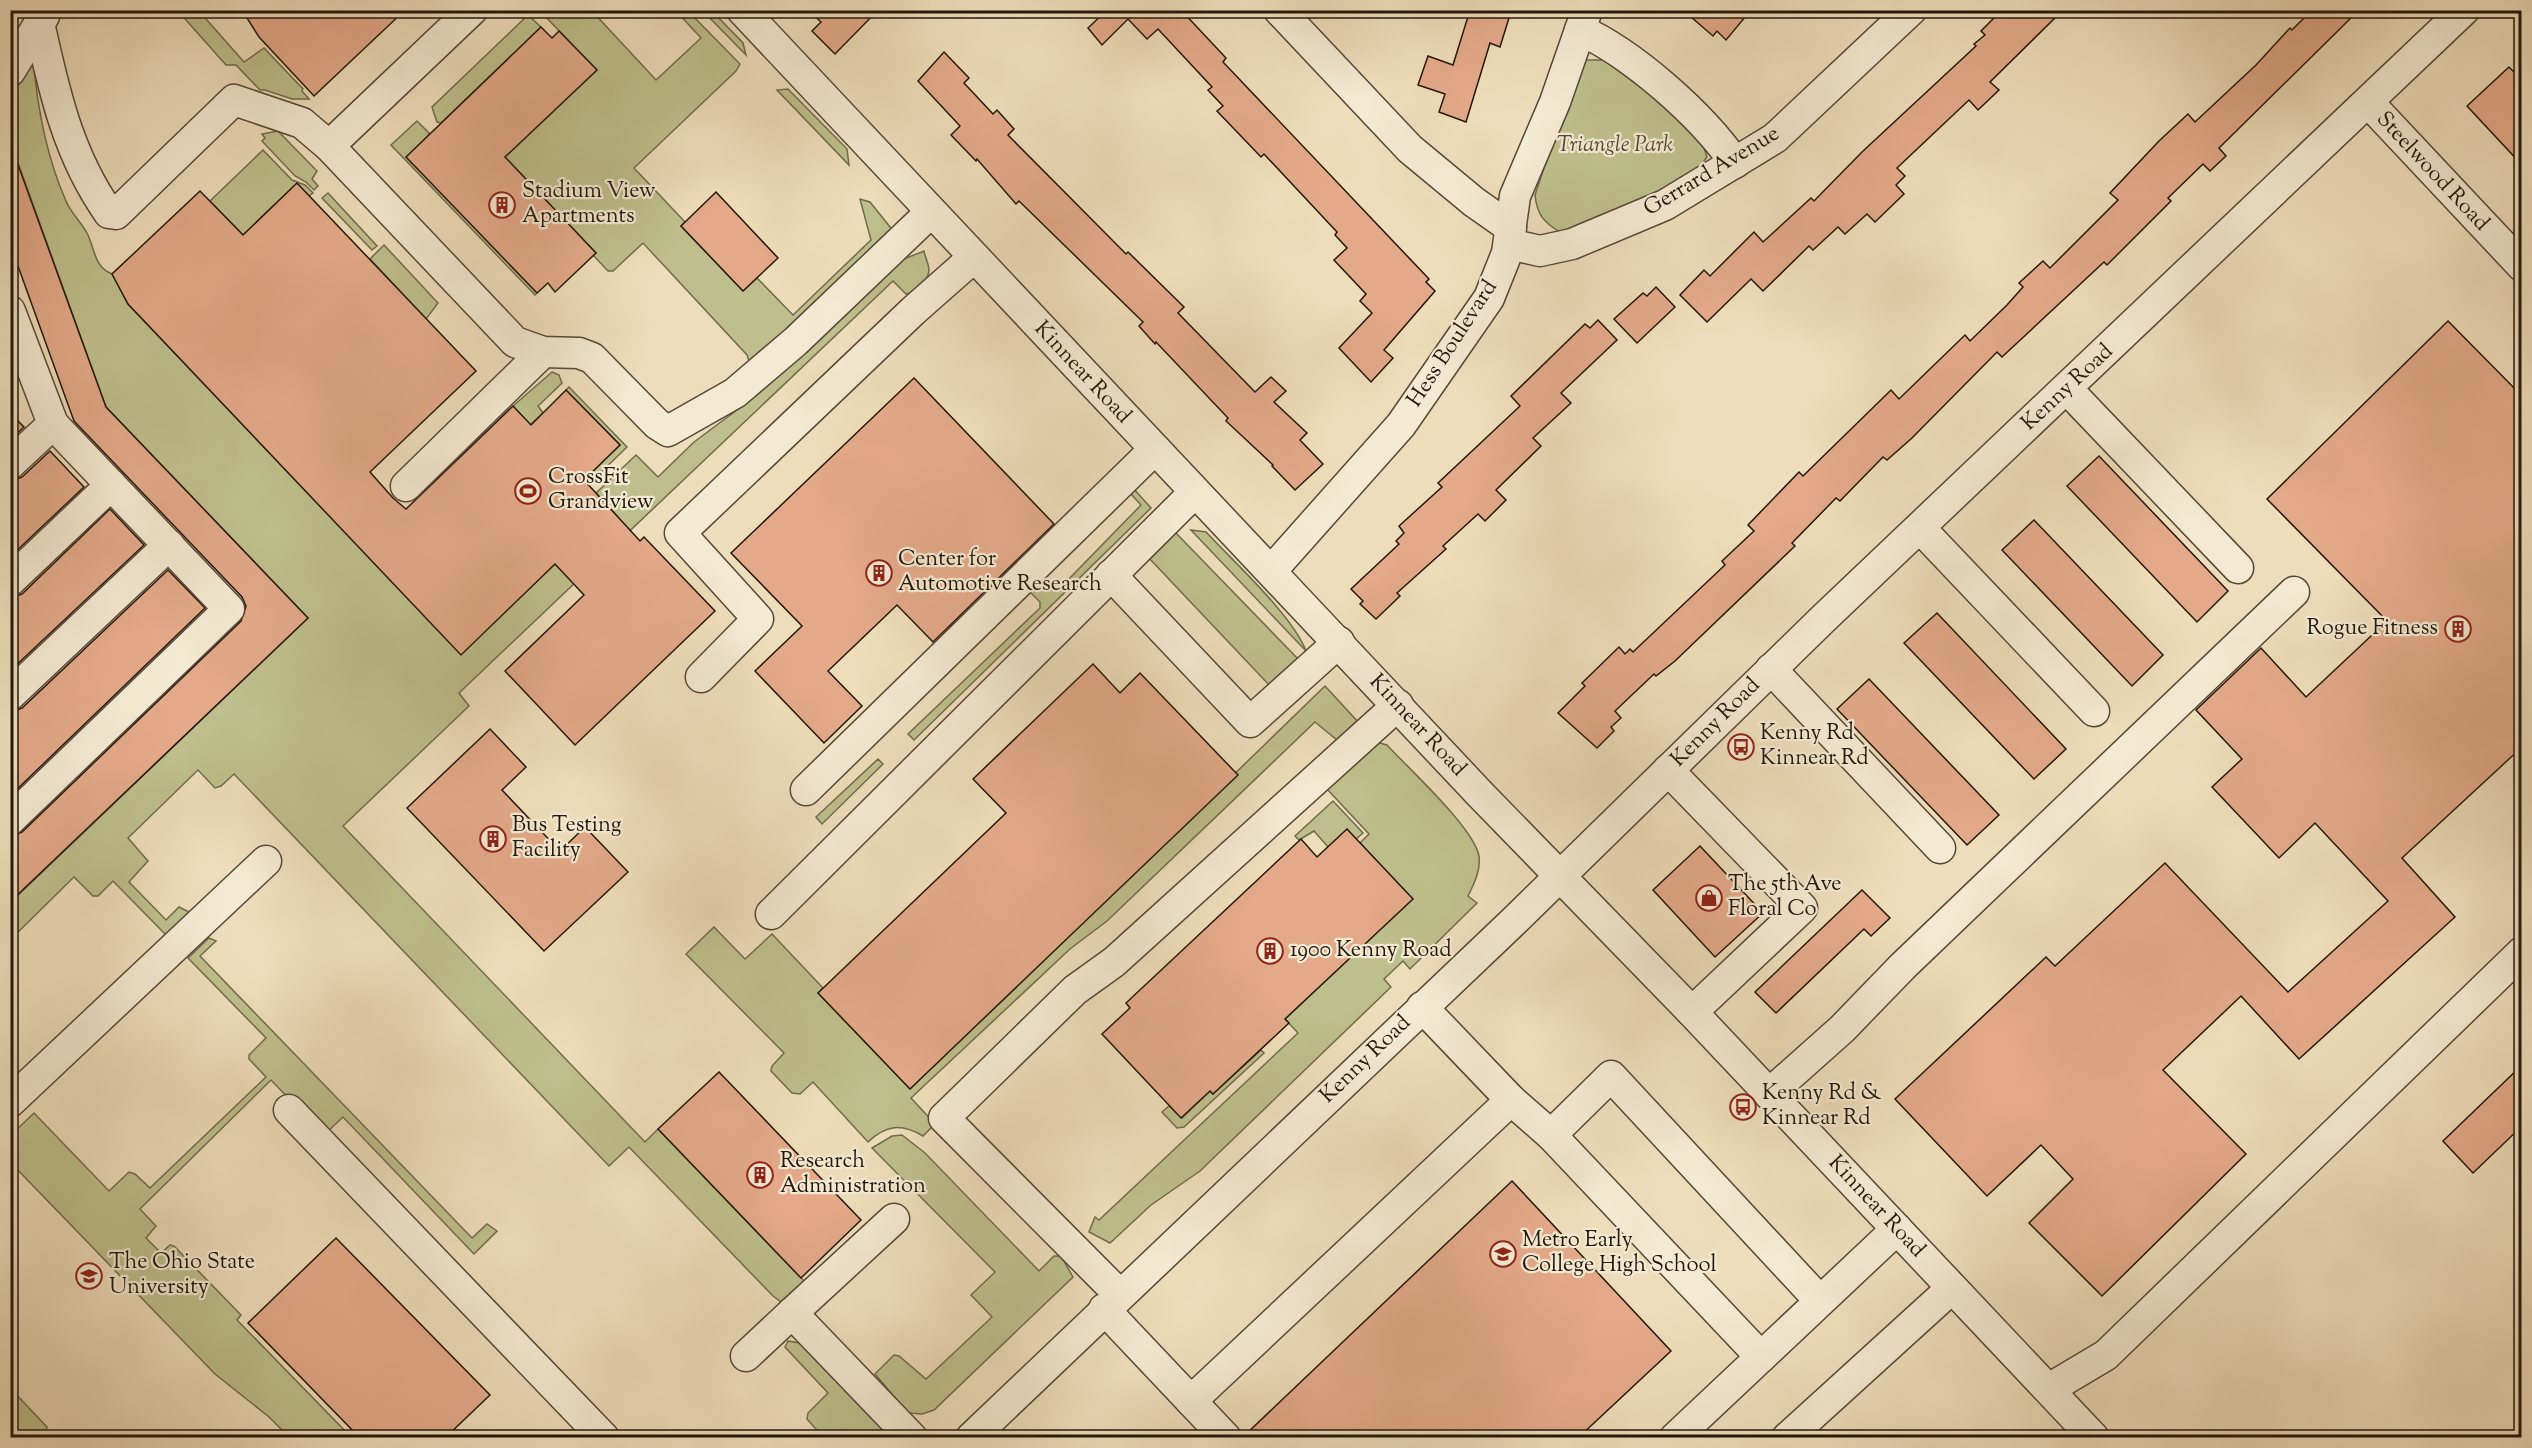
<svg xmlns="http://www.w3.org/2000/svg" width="2532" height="1448" font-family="'Sorts Mill Goudy',serif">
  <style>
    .green { fill: #bebf8c; stroke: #706b4c; stroke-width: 1.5 }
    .building { fill: #e3a989; stroke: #23170b; stroke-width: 1.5 }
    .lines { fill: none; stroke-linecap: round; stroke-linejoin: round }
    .minor-casing { stroke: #564837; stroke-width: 33 }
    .minor { stroke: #f4e9d2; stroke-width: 30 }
    .labels { text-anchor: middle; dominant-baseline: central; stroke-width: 4.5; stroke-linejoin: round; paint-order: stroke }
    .park-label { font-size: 22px; font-style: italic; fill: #524932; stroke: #f4e9d2 }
    .street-label { font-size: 22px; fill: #23170b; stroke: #f4e9d2 }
    .poi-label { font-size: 22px; fill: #23170b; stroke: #f4e9d2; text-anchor: start }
  </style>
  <rect width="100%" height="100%" fill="#eeddba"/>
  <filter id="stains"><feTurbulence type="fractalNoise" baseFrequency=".00333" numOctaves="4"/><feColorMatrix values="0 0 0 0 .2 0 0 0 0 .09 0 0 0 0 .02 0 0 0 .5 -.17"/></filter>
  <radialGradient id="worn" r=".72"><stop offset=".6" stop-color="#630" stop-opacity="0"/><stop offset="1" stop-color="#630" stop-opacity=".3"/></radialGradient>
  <!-- green -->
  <g class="green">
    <path d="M 178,11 L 199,11 L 244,62 L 264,48 L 303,89 L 302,91 L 309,99 L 292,99 L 265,90 L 260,90 L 236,65 L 226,65 Z"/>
    <path d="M 540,11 L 592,11 L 656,80 L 701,38 L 676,11 L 688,11 L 740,64 L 736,71 L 634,168 L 685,222 L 681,226 L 743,291 L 757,278 L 793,315 L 871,240 L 860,199 L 870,202 L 894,232 L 750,364 L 747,355 L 643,243 L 613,271 L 608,271 L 593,255 L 596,253 L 505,157 L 597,70 Z"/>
    <path d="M 703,11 L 712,11 L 743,43 L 746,55 Z"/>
    <path d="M 528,15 L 541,27 L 441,123 L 437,122 L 432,107 Z"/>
    <path d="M 33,57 C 37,106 46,156 66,201 C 71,213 81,222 87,233 C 95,249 94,267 112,274 L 128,304 L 461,654 L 555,564 L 560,569 L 617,516 L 596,493 L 636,455 L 658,477 L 694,442 L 749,401 L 801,355 L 899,261 L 924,251 C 925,257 929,265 929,270 C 929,280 914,293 906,294 L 893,281 L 459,693 L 469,706 L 343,826 L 645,1142 L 658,1129 L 806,1283 L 784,1304 L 773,1296 L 629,1147 L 609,1166 L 234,774 L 221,786 L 215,788 L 198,770 L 128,838 L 148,861 L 129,882 L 166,920 L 179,907 L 189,912 L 189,917 L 172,933 L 165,934 L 113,881 L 98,896 L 93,896 L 74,877 L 11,939 L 11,902 L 308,618 L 106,407 L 18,163 L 11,165 L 10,98 Z"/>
    <path d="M 1586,60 L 1604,60 L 1648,93 L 1701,139 L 1707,157 C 1687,189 1598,225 1560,232 C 1543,222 1537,214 1535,195 L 1576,70 Z"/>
    <path d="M 788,89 L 847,149 L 849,165 L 777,90 Z"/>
    <path d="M 417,121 L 430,134 L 407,157 L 537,293 L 535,295 L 391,145 Z"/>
    <path d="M 278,131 L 317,171 L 312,179 L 318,186 L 314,190 L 306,182 L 295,176 L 262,141 L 265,138 L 262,134 Z"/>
    <path d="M 263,150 L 292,180 L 305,185 L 313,193 L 309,196 L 297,184 L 243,235 L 210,201 Z"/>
    <path d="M 328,193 L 377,246 L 372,250 L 322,198 Z"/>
    <path d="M 384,245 L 438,303 L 426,319 L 370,259 Z"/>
    <path d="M 552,372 L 559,375 L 562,383 L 538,406 L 543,413 L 530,425 L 513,406 Z"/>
    <path d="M 569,387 L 627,447 L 588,485 L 583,480 L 620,445 L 566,390 Z"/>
    <path d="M 1133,488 L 1151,508 L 914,740 L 908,734 L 1040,608 L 1040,602 L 1023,585 L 1065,583 L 1141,505 L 1131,494 Z"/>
    <path d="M 1191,530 L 1206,532 C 1233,561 1293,616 1306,651 Z"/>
    <path d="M 1175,532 L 1299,660 L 1271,687 L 1148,557 Z"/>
    <path d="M 1325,686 L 1359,723 L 1337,740 L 1315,722 L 1107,921 L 1070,949 L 911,1098 L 935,1124 L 923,1136 C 901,1123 886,1125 868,1142 L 813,1082 L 800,1094 L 792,1093 L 771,1071 L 772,1066 L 784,1053 L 686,954 L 714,927 L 745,959 L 772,934 L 823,988 L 818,993 L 910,1089 Z"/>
    <path d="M 1376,742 L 1387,745 C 1408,768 1474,828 1479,856 C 1481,870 1474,884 1468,896 L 1477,903 L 1410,969 L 1403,961 L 1384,979 L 1391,987 L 1200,1171 L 1151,1205 L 1110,1243 L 1089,1232 L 1095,1217 L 1099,1220 L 1298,1033 L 1285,1019 L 1412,899 L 1360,843 L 1369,834 L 1327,789 Z"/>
    <path d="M 878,759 L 883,764 L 822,824 L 816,817 Z"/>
    <path d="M 1333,801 L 1363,833 L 1356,839 L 1328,847 L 1314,831 L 1299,840 L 1295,836 Z"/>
    <path d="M 209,938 L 216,941 L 200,956 L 472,1238 L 487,1224 L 497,1231 L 474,1254 L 343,1117 L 324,1135 L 271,1080 L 140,1209 L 156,1226 L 146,1238 L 161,1253 L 170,1245 L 174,1246 L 241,1315 L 237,1320 L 351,1437 L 289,1437 L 269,1417 L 215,1374 L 11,1163 L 11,1135 L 34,1113 L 109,1191 L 129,1172 L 135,1174 L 150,1188 L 266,1077 L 249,1059 L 249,1055 L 266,1038 L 188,958 Z"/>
    <path d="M 1261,1050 L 1264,1053 L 1184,1127 L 1177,1128 L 1162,1112 L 1169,1106 L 1182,1118 L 1210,1091 L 1213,1094 Z"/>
    <path d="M 902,1135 L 925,1153 L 1039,1271 L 1054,1256 L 1061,1256 L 1073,1277 L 934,1410 L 922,1414 L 908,1413 L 875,1374 L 894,1355 L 899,1356 L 926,1379 L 992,1317 L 971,1295 L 995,1272 L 872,1148 L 892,1136 Z"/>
    <path d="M 788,1341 L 800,1343 L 884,1430 L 887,1437 L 823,1437 L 807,1419 L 808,1413 L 828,1393 L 785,1347 Z"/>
    <path d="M 11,1389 L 47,1427 L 46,1432 L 49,1437 L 23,1437 L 11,1425 Z"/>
  </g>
  <!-- building -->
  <g class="building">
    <path d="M 242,10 L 405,10 L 314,96 L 259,37 Z"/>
    <path d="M 808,10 L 878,10 L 835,54 L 812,31 L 821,22 Z"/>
    <path d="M 1107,10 L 1181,10 L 1226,58 L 1223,62 L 1429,279 L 1426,282 L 1435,291 L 1384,350 L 1393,358 L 1371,382 L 1339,348 L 1372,313 L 1360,301 L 1366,294 L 1334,260 L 1347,248 L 1335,235 L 1337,232 L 1264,154 L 1261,157 L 1217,111 L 1223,106 L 1208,90 L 1212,87 L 1158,29 L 1147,39 L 1128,19 L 1102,45 L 1088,28 Z"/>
    <path d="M 1470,10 L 1505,10 L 1503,16 L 1509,18 L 1500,47 L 1490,43 L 1466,122 L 1439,112 L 1445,94 L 1418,85 L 1428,56 L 1453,65 Z"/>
    <path d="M 1683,10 L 1751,10 L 1726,40 L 1717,31 L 1713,36 Z"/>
    <path d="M 2002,10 L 2063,10 L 1990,82 L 1999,90 L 1978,110 L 1969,100 L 1897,168 L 1905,176 L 1896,185 L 1904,194 L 1875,222 L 1867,214 L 1845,234 L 1838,227 L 1813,250 L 1809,246 L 1763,291 L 1751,279 L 1707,322 L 1680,295 L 1704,270 L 1710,276 L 1754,232 L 1763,242 L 1811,198 L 1814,201 L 1862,152 L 1976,46 L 1974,44 L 1985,35 L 1981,31 Z"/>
    <path d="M 2312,10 L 2359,10 L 2219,148 L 2226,156 L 2210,171 L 2203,164 L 2168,198 L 2171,201 L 2107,265 L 2104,262 L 2002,357 L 1997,352 L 1912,438 L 1887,460 L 1883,457 L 1840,501 L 1836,498 L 1792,543 L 1795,546 L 1675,661 L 1656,676 L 1654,674 L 1615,711 L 1621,718 L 1611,727 L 1614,731 L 1597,748 L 1558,713 L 1585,686 L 1582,683 L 1619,647 L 1625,654 L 1630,649 L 1633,652 L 1725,565 L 1722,561 L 1754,531 L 1748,525 L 1799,472 L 1803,476 L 1891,390 L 1899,399 L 1965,335 L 1970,341 L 2007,305 L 2023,287 L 2019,283 L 2043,261 L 2050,268 L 2118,200 L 2110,193 L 2159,141 L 2188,114 L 2195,122 L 2256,65 L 2290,28 L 2292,30 Z"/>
    <path d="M 541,27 L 552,38 L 559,31 L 597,70 L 505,157 L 596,253 L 555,292 L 548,283 L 537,293 L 406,157 Z"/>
    <path d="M 944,52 L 969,78 L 964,83 L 993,114 L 997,110 L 1014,129 L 1008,135 L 1126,254 L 1128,252 L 1184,307 L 1178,313 L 1255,392 L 1271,377 L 1286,391 L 1274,402 L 1307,433 L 1300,440 L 1323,464 L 1295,490 L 1272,466 L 1273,465 L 1226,421 L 1228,418 L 1156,342 L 1155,344 L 1139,326 L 1143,322 L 1019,201 L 1016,204 L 977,159 L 976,161 L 951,135 L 960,126 L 918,81 Z"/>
    <path d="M 2509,67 L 2522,80 L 2522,165 L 2467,106 Z"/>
    <path d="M 10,151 L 13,151 L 106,407 L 308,618 L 10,902 L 10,837 L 22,832 L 241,621 L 246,606 L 242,597 L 74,421 L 10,244 Z"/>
    <path d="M 297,183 L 476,371 L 370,472 L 393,498 L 406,509 L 513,406 L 531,425 L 566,390 L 620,445 L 584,480 L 640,541 L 644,537 L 715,611 L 575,745 L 505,671 L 584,595 L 555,564 L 461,655 L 128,304 L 112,274 L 200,191 L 243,235 Z"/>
    <path d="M 716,192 L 778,258 L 743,291 L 681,226 Z"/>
    <path d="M 1656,287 L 1675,307 L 1637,343 L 1614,319 L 1643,293 L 1647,296 Z"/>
    <path d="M 1598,320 L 1617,340 L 1561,393 L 1571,403 L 1533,438 L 1541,446 L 1496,490 L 1506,500 L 1485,521 L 1478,514 L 1443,546 L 1446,549 L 1397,593 L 1400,596 L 1376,619 L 1360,604 L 1363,601 L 1351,589 L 1399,544 L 1396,541 L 1404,533 L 1399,526 L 1442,487 L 1438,483 L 1520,406 L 1511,396 L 1585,324 L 1590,328 Z"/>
    <path d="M 2448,321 L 2522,396 L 2522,747 L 2402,858 L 2455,917 L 2299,1059 L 2241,996 L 2163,1070 L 2246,1154 L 2102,1296 L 2029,1223 L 2073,1179 L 2041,1145 L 1987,1196 L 1895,1099 L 2046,957 L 2055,966 L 2165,863 L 2288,992 L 2388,901 L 2315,823 L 2279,858 L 2212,787 L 2242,759 L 2196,710 L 2261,648 L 2306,697 L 2387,621 L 2267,499 Z"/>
    <path d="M 914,378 L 1054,524 L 933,642 L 897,605 L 828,671 L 862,706 L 824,743 L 755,671 L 802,626 L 731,553 Z"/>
    <path d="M 10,413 L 24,427 L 10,440 Z"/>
    <path d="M 50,451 L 84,487 L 10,557 L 10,481 L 22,477 Z"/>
    <path d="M 2099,456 L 2228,591 L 2197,622 L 2067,486 Z"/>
    <path d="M 110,509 L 144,545 L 10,671 L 10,598 L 22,594 Z"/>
    <path d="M 2034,520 L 2163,655 L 2132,686 L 2002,550 Z"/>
    <path d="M 168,570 L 205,608 L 10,796 L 10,712 L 22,708 Z"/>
    <path d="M 1937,613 L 2066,749 L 2034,779 L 1904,643 Z"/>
    <path d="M 1093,664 L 1120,693 L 1140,673 L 1238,775 L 910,1089 L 818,993 L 1006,813 L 973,779 Z"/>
    <path d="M 1869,679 L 1999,815 L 1967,845 L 1837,709 Z"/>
    <path d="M 490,729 L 526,767 L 502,790 L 560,851 L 585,827 L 628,872 L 544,951 L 407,808 Z"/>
    <path d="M 1347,829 L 1413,899 L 1285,1019 L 1289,1023 L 1213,1094 L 1210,1091 L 1181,1118 L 1102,1034 L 1130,1008 L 1126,1003 L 1301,839 L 1317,857 Z"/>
    <path d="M 1700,846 L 1763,913 L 1715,957 L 1653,890 Z"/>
    <path d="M 1862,890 L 1890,918 L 1871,936 L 1864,929 L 1776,1013 L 1755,992 Z"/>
    <path d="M 2522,1065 L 2522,1126 L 2473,1173 L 2443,1141 Z"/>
    <path d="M 719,1072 L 861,1220 L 801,1278 L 658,1129 Z"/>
    <path d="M 1512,1181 L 1671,1351 L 1579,1437 L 1243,1437 Z"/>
    <path d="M 336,1238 L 490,1395 L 446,1437 L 359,1437 L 248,1323 Z"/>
  </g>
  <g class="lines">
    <!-- minor casing -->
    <g class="minor-casing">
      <g id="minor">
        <path d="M 472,10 L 329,146 L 515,342 L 543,352 L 579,353 L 592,358 L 657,424 L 668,431 L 735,393 L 796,341 L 931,212"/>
        <path d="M 742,10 L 1479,793 L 1692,1012 L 2094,1438"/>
        <path d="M 1279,10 L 1410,149 L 1474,202 L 1511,228"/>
        <path d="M 39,23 C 54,91 68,155 109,213 L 116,214 L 234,100 L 302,123 L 329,146"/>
        <path d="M 1580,30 C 1633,54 1702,115 1735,163"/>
        <path d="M 10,71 L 44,16"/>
        <path d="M 2368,102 L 2522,266"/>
        <path d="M 1509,244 L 1540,251 L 1572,244 L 1665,205 L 1775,138 L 1911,10"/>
        <path d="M 10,311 L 53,424 L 229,609 L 10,820"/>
        <path d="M 2067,389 L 2238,568"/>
        <path d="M 10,464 L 53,424"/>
        <path d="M 406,486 L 543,352"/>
        <path d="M 1920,528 L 2094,711"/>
        <path d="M 1272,570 L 1401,425 L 1489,298 L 1507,253 L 1515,196 L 1555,102 L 1587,10"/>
        <path d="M 1111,575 L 1250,722 L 1339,642"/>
        <path d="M 10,581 L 111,485"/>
        <path d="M 1771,669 L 1940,848"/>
        <path d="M 701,677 L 758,619 L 680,533 L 913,311 L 973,258"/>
        <path d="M 10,695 L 169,545"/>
        <path d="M 1668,770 L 1802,908 L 1692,1012"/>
        <path d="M 806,790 L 1155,449"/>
        <path d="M 771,914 L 1195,492"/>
        <path d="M 1422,1007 L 1511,1100 L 1551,1135 L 1761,1357"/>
        <path d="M 1769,1094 L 1842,1029 L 1903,966 L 2294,592"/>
        <path d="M 10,1102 L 266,861"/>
        <path d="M 289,1110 L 604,1438"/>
        <path d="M 1551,1135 L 1611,1076 L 1820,1301"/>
        <path d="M 1119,1294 L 944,1118 L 1075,990 L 1114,962 L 1398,705"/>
        <path d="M 1104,1309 L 1226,1438"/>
        <path d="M 792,1313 L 894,1219"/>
        <path d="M 746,1356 L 792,1313 L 912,1438"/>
        <path d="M 2049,1389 L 2106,1355 L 2522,952"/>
        <path d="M 1191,1401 L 1511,1100"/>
        <path d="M 971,1438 L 1513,922 L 1823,619 L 2464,10"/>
        <path d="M 1675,1438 L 1897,1229"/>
        <path d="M 1787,1438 L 1952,1288"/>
      </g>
    </g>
    <!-- minor -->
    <use href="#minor" class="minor"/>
  </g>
  <!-- icons -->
  <defs>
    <g id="building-ring" transform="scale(1.35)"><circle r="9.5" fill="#f4e9d2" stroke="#8f2418" stroke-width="1.5"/><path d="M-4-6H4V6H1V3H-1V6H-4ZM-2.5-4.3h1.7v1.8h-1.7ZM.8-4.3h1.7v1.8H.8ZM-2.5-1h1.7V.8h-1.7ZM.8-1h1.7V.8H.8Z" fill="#8f2418"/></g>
    <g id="stadium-ring" transform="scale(1.35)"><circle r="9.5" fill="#f4e9d2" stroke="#8f2418" stroke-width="1.5"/><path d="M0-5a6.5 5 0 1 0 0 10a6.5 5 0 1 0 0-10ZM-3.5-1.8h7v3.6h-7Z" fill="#8f2418"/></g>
    <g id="bus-ring" transform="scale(1.35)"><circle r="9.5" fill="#f4e9d2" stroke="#8f2418" stroke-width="1.5"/><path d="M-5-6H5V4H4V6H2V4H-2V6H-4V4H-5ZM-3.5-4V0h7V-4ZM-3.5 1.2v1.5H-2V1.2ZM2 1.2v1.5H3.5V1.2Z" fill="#8f2418"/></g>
    <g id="shop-ring" transform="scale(1.35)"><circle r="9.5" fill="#f4e9d2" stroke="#8f2418" stroke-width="1.5"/><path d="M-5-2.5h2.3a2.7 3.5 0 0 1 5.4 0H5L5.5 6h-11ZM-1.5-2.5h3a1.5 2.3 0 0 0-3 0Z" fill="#8f2418"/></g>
    <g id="school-ring" transform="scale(1.35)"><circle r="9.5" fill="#f4e9d2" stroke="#8f2418" stroke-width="1.5"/><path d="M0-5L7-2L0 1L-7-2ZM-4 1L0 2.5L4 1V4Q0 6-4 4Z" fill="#8f2418"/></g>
    <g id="university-ring" transform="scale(1.35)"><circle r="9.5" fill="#f4e9d2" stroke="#8f2418" stroke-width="1.5"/><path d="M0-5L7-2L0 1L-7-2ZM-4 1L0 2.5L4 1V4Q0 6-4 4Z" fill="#8f2418"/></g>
  </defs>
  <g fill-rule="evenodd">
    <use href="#building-ring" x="502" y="205"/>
    <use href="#stadium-ring" x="528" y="491"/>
    <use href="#building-ring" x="879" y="573"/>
    <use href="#building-ring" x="2458" y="629"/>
    <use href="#bus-ring" x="1741" y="747"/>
    <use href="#building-ring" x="493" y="839"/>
    <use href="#shop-ring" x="1709" y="898"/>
    <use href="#building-ring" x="1270" y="951"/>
    <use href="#bus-ring" x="1743" y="1107"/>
    <use href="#building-ring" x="760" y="1175"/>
    <use href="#school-ring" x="1503" y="1254"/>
    <use href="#university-ring" x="89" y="1276"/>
  </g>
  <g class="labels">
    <!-- park labels -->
    <g class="park-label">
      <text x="1615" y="146">Triangle Park</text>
    </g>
    <!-- street labels -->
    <g class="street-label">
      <text transform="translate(1712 172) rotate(-31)">Gerrard Avenue</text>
      <text transform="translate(2432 172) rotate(47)">Steelwood Road</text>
      <text transform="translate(1453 344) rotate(-57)">Hess Boulevard</text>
      <text transform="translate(1082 373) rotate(47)">Kinnear Road</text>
      <text transform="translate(2068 388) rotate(-43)">Kenny Road</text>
      <text transform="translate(1716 723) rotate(-45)">Kenny Road</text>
      <text transform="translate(1417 726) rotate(47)">Kinnear Road</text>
      <text transform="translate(1366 1060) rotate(-44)">Kenny Road</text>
      <text transform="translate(1876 1207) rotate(47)">Kinnear Road</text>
    </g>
    <!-- poi labels -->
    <g class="poi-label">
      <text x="522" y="192">Stadium View<tspan x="522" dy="25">Apartments</tspan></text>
      <text x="548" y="478">CrossFit<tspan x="548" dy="25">Grandview</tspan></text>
      <text x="898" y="560">Center for<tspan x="898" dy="25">Automotive Research</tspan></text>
      <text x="2438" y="629" text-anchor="end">Rogue Fitness</text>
      <text x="1760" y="734">Kenny Rd<tspan x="1760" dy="25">Kinnear Rd</tspan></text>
      <text x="512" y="826">Bus Testing<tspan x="512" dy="25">Facility</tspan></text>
      <text x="1728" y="885">The 5th Ave<tspan x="1728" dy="25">Floral Co</tspan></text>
      <text x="1290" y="951">1900 Kenny Road</text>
      <text x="1762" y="1094">Kenny Rd &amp;<tspan x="1762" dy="25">Kinnear Rd</tspan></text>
      <text x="780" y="1162">Research<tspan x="780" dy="25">Administration</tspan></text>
      <text x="1522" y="1241">Metro Early<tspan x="1522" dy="25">College High School</tspan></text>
      <text x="109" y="1263">The Ohio State<tspan x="109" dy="25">University</tspan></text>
    </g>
  </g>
  <!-- margin -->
  <rect width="2532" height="1448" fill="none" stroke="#eeddba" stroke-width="36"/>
  <rect x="12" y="12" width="2508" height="1424" fill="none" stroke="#23170b" stroke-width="3"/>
  <rect x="18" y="18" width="2496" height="1412" fill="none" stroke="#23170b" stroke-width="1.5"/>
  <rect width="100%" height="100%" filter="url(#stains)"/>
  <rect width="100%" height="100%" fill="url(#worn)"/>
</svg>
